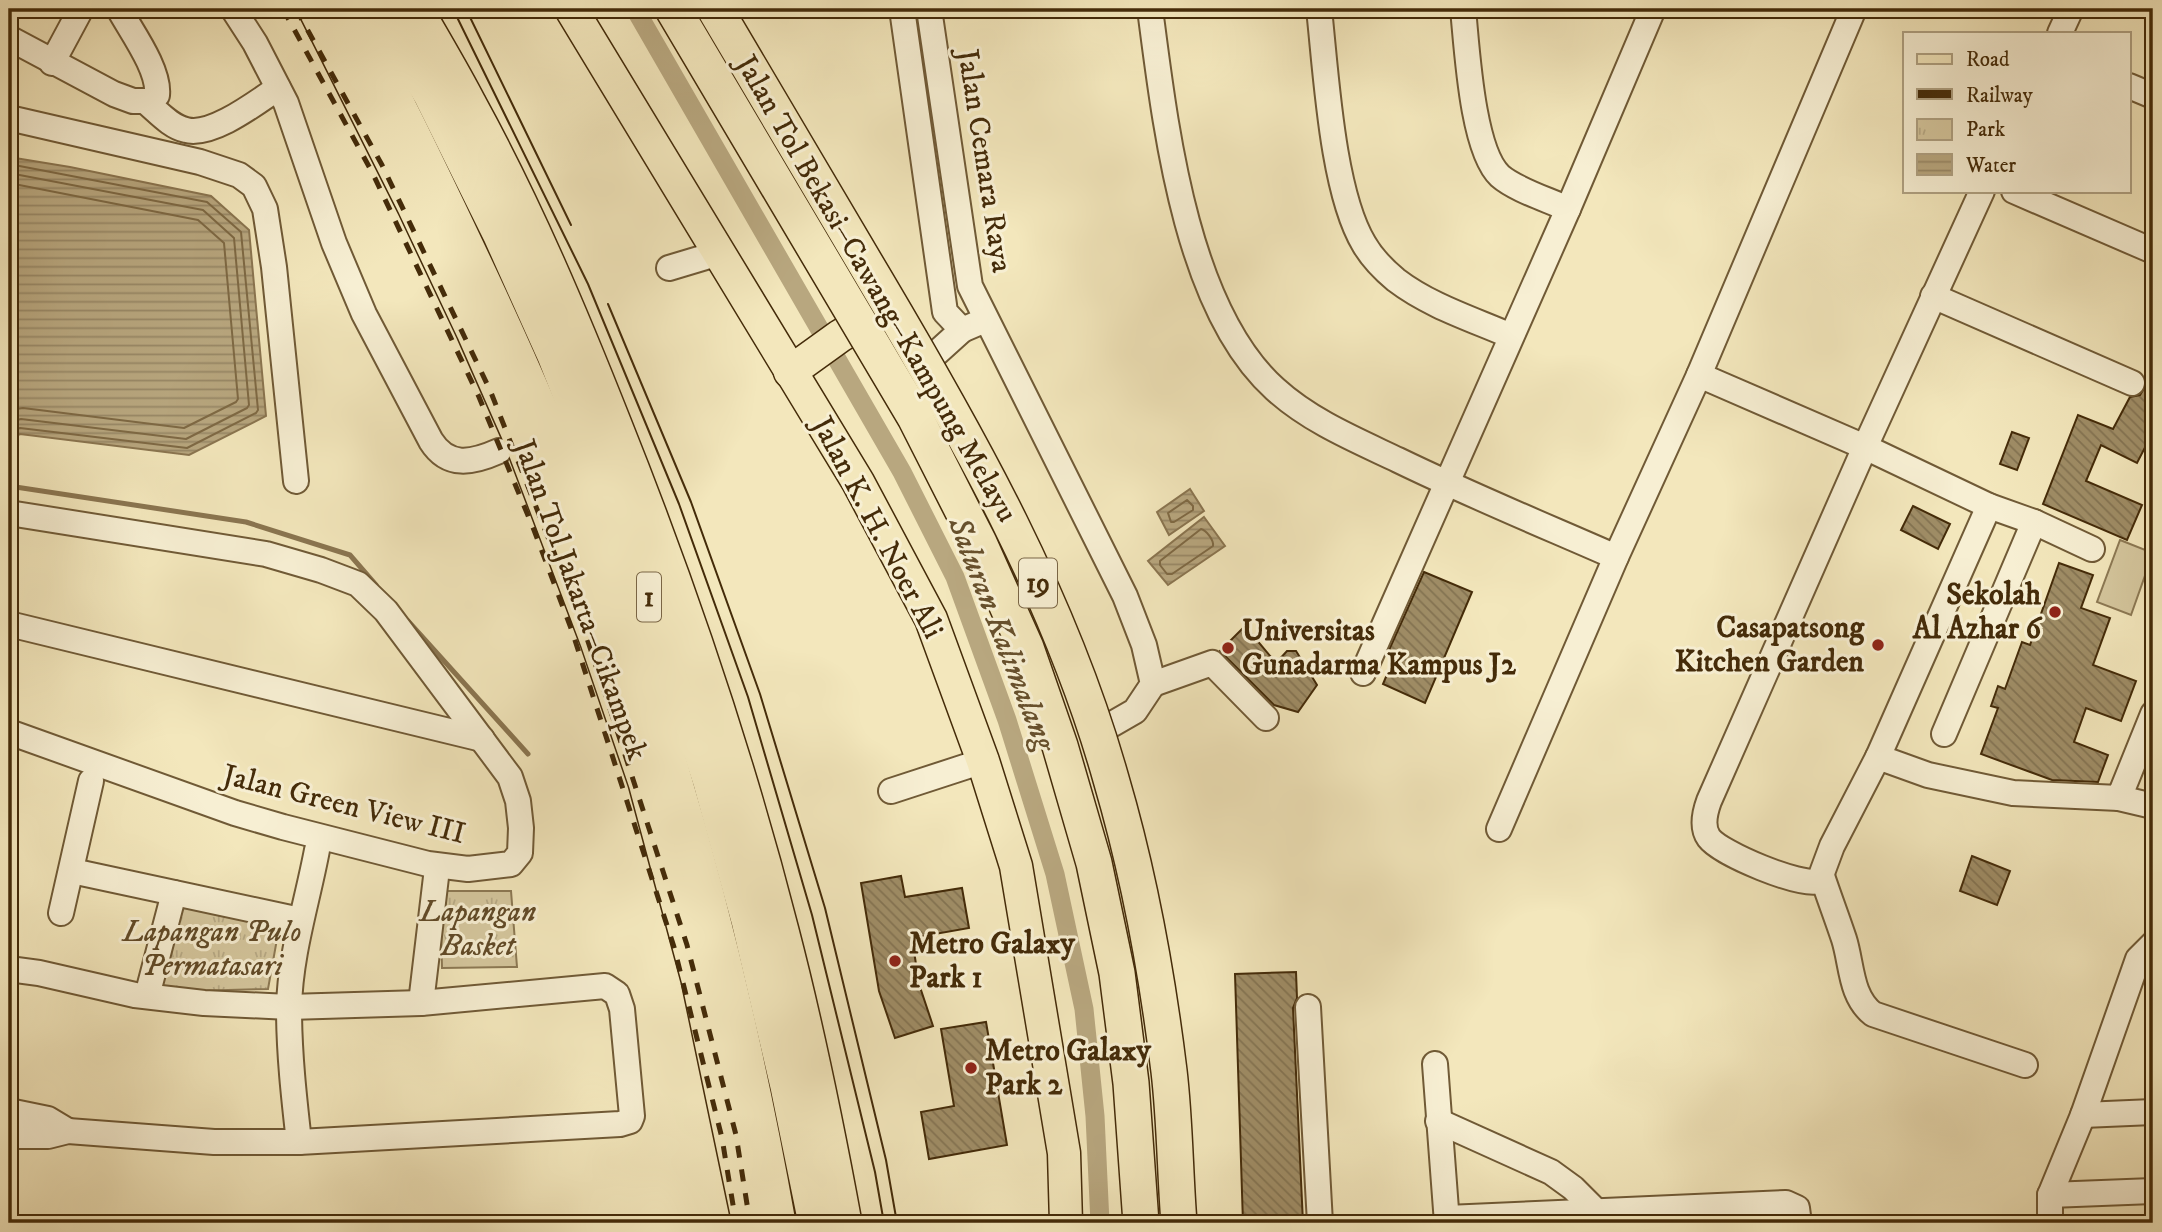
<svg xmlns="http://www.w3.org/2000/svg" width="2162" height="1232" font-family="'IM FELL DW Pica',serif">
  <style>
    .grass { fill: #d5c79e; stroke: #8c7954; stroke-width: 2 }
    .park { fill: url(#park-tufts); stroke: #8c7954; stroke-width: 2 }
    .water { fill: url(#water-rules); stroke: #8a7550; stroke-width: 2 }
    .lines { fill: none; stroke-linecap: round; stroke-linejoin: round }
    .shore { stroke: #7e6944; stroke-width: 2 }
    .stream { stroke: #8a7550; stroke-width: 5 }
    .canal { stroke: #b8a77f; stroke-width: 19 }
    .building { fill: url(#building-back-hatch); stroke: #442b09; stroke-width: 2 }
    .minor-casing { stroke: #705a36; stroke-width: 28 }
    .major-casing { stroke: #442b09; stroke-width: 35 }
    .highway-casing { stroke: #442b09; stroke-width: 38 }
    .minor { stroke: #f7efd3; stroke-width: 24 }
    .major { stroke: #f3e7bc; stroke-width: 32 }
    .highway { stroke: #f3e7bc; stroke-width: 35 }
    .tram { stroke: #442b09; stroke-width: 2 }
    .rail { stroke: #442b09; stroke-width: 5; stroke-dasharray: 12 12; stroke-linecap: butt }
    .highway-bridge-casing { stroke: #442b09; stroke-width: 38; stroke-linecap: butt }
    .highway-bridge { stroke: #f3e7bc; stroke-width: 35 }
    .poi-dot { fill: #8f2418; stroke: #f7efd3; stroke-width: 2.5 }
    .labels { text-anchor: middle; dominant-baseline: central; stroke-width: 6; stroke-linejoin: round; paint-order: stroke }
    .shield { fill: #f7efd3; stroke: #7a6646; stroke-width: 2 }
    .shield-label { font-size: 28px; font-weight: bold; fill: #442b09 }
    .street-label { font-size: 30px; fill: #442b09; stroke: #f7efd3 }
    .poi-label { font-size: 30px; font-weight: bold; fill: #442b09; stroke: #f7efd3; text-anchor: start }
    .park-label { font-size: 30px; font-style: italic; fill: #614a27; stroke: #f7efd3 }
    .water-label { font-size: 32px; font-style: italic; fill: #67502c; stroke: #f7efd3 }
  </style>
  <defs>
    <pattern id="park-tufts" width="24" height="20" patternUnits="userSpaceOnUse" patternTransform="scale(1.75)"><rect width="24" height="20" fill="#d5c79e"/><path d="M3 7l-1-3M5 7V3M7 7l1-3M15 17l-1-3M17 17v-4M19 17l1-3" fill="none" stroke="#b8ab87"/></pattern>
    <pattern id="water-rules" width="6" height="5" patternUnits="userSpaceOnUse" patternTransform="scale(1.75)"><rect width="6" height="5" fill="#b8a77f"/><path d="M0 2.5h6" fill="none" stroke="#978866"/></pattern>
    <pattern id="building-back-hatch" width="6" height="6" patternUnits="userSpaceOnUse" patternTransform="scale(1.75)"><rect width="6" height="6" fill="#9f8d66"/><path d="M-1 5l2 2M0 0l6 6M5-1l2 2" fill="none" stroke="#837352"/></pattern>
  </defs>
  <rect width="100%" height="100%" fill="#f3e7bc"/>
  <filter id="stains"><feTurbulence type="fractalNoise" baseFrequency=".00286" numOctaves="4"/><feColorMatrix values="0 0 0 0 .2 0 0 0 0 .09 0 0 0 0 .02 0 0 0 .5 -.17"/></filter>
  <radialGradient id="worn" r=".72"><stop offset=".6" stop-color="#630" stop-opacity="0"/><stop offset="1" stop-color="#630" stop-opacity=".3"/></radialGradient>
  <!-- grass -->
  <path class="grass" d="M 2120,540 L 2153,553 L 2131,615 L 2097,602 Z"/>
  <!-- park -->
  <g class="park">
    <path d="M 440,891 L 511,891 L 517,967 L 442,968 Z"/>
    <path d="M 182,899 L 279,928 L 268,989 L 153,992 Z"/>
  </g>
  <!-- water -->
  <g class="water">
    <path d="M 9,157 L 70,167 L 211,196 L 249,230 L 266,416 L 189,455 L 20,434 L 9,440 Z"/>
    <path d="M 1190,489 L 1204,511 L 1169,535 L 1157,512 Z"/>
    <path d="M 1204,517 L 1225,546 L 1168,585 L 1148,561 Z"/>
  </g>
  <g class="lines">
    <!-- shore -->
    <g class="shore">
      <path d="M 9,164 L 207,202 L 241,232 L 258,410 L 256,413 L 187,448 L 20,428 L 9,432"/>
      <path d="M 9,173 L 203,210 L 234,238 L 249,405 L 247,408 L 186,439 L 21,419 L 9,422"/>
      <path d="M 9,183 L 198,220 L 224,243 L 238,399 L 236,402 L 184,428 L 23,408 L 9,410"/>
      <path d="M 1187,500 L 1193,506 L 1193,510 L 1174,522 L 1171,522 L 1168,513 Z"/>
      <path d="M 1201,529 C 1206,530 1214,540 1213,546 L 1172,574 L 1167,574 L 1160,565 L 1160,561 Z"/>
    </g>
    <!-- stream -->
    <g class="stream">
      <path d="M 9,486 L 246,522 L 350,555 L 376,585"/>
      <path d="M 408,621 L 528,754"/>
    </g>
    <!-- canal -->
    <path class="canal" d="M 635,9 L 902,472 L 955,577 L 1007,720 L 1055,874 L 1084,1009 L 1095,1116 L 1100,1223"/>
  </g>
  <!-- building -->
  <g class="building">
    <path d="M 2146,385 L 2153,388 L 2153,432 L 2137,463 L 2101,445 L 2086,481 L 2142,505 L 2127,540 L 2043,504 L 2078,415 L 2113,429 L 2130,397 L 2140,395 Z"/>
    <path d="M 2012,432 L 2029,438 L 2017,470 L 2000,464 Z"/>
    <path d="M 1913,506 L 1950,524 L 1938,549 L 1901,530 Z"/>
    <path d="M 2059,563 L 2093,575 L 2081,608 L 2110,618 L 2093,665 L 2136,681 L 2121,721 L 2086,708 L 2074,742 L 2108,755 L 2098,782 L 2052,780 L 1981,754 L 1998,708 L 1991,706 L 1998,686 L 2005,689 L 2022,642 L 2030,645 Z"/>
    <path d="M 1424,572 L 1472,592 L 1425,703 L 1383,684 L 1396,653 L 1389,650 Z"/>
    <path d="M 1245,626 L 1276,663 L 1287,651 L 1296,651 L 1317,685 L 1298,712 L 1274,705 L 1220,651 Z"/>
    <path d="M 1972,856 L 2010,871 L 1997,905 L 1960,891 Z"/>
    <path d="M 901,876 L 905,897 L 962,888 L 969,928 L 912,938 L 919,984 L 933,1026 L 895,1038 L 879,991 L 861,883 Z"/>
    <path d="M 1296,972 L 1297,998 L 1293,1008 L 1303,1223 L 1243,1223 L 1235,974 Z"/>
    <path d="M 986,1022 L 1007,1145 L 929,1159 L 921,1112 L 954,1106 L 941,1029 Z"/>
  </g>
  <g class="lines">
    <!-- minor casing -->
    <g class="minor-casing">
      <g id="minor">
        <path d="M 233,9 L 255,43 L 286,103 L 334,243 L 364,314 L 431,441 C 448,468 472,463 499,451"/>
        <path d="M 902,9 L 945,312 L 962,330"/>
        <path d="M 929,9 L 970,286 L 1125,596 L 1144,645 L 1153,684 L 1135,711 L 1102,730"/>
        <path d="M 1150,9 C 1165,123 1185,308 1275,389 C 1310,421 1356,440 1398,460 C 1470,495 1543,525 1616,557"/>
        <path d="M 1319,9 C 1326,72 1332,191 1364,244 C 1372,258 1384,270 1396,280 C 1430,306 1472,319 1511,336"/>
        <path d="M 1463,9 C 1467,48 1472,150 1500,176 C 1516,190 1549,200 1568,209"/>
        <path d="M 2060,33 L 2071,9"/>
        <path d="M 9,38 L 114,94 L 133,101 L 150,101 L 157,95 C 160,70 131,31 119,9"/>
        <path d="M 52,63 L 81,9"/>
        <path d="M 2129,86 L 2153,96"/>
        <path d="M 146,102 C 158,112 171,127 186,130 C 212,137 257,102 278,88"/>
        <path d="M 9,118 L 200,162 L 239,175 L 254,186 L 265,209 L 274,267 L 296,481"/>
        <path d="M 1982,191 L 1865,447 L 1709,801 C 1705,812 1701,827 1709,838 C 1721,854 1801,887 1819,881 L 1832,846 L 1878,757 L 1989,506"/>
        <path d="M 2014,191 L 2153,251"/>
        <path d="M 669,268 L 719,253"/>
        <path d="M 1933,296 L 2132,383"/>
        <path d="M 931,358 L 962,330 L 976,324"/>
        <path d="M 1699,375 L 1865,447 L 1989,506 L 2034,522 L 2092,549"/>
        <path d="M 9,513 L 266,554 L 321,570 L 358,584 L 386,611 L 510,777 L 518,801 L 521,828 L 520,853 L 511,864 L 468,869 L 428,864 L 283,827 L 235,813 L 9,732"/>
        <path d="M 9,624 L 482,739"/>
        <path d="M 1363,673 L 1568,209 L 1653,9"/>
        <path d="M 1153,684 L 1212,663 L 1266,718"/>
        <path d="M 1944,734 L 2034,522"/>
        <path d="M 1878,757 L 1928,775 L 2013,793 L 2119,798 L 2153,714"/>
        <path d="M 891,791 L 983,761"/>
        <path d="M 2119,798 L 2153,806"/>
        <path d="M 1499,829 L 1616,557 L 1699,375 L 1854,9"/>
        <path d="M 72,871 L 300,920"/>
        <path d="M 1822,876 C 1829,897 1837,918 1844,939 C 1852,964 1850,996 1873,1014 L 2025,1065"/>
        <path d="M 61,913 L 91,781"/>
        <path d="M 9,969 L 39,973 L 135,995 L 204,1003 L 289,1007 L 421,1003 L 605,986 L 617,994 L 622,1009 L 632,1116 L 630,1121 L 620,1124 L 299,1142 L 214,1142 L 68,1131 L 48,1136 L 9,1136"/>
        <path d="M 147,996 L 174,893"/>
        <path d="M 421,1003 L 436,877"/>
        <path d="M 1308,1007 L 1320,1223"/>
        <path d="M 1435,1064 L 1447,1223"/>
        <path d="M 9,1111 L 48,1119 L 68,1131"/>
        <path d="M 2083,1115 L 2153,1112"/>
        <path d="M 1438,1121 L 1551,1172 L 1573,1188 L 1595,1210"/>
        <path d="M 299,1142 C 294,1098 289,1053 289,1008 C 290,954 307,903 317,850"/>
        <path d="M 2050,1195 L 2153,1191"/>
        <path d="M 1447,1218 L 1786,1203 L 1797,1208 L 1799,1223"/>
        <path d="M 2050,1223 L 2050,1195 L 2083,1115 L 2138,959 L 2153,944"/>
      </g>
    </g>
    <!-- major casing -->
    <g class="major-casing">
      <g id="major">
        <path d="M 571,9 L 858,482 L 931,619 L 983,761 L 1016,866 L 1064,1153 L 1066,1223"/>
        <path d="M 790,372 L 840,336 L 882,311"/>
      </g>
    </g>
    <!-- highway casing -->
    <g class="highway-casing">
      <g id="highway">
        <path d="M 316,9 L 415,206 L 474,331 L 522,440 L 598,641 L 646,782 L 699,979 L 750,1223"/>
        <path d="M 346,9 C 391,88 430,171 469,253 C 531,384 589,518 635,656 C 697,841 744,1031 778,1223"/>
        <path d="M 380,9 L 431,94 L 501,235 L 555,355 L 623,527 L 672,660 L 711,782 L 749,920 L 788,1086 L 816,1223"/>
        <path d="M 415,9 C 433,41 452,72 469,105 C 525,207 571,316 614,425 C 680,590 737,759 781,931 C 806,1027 826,1125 844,1223"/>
      </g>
    </g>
    <!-- minor -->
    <use href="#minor" class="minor"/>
    <!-- major -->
    <use href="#major" class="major"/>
    <!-- highway -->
    <use href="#highway" class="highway"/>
    <!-- tram -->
    <g class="tram">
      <path d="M 453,9 L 588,284 L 679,504 L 748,697 L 812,915 L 875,1172 L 884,1223"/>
      <path d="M 466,9 L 571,225"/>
      <path d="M 608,304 L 691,502 L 760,694 L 825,908 L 886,1160 L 897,1223"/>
    </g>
    <!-- rail -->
    <g class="rail">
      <path d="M 283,9 L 372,172 L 479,397 L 534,530 L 572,631 L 674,947 L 722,1138 L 736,1223"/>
      <path d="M 296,9 L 382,165 L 490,390 L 583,626 L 687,945 L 736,1135 L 750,1223"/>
    </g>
    <!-- highway-bridge casing -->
    <g class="highway-bridge-casing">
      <g id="highway-bridge">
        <path d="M 673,9 L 915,417 L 979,543 L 1026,648 L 1060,746 L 1094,863 L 1117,973 L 1131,1083 L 1141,1223"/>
        <path d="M 715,9 C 769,100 823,191 877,283 C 970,440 1061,601 1111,779 C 1139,874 1157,973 1169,1071 C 1175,1121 1175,1173 1179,1223"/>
      </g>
    </g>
    <!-- highway-bridge -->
    <use href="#highway-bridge" class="highway-bridge"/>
  </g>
  <!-- markers -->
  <g class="poi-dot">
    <circle cx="2055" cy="612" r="7"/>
    <circle cx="1878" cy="645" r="7"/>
    <circle cx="1228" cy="648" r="7"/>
    <circle cx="895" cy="961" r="7"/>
    <circle cx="971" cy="1068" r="7"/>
  </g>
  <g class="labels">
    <!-- shield labels -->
    <g class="shield">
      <rect x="1019" y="558.5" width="38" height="49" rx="5"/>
      <rect x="637" y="572.5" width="24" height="49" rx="5"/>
    </g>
    <g class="shield-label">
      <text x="1038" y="583">19</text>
      <text x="649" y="597">1</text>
    </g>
    <!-- street labels -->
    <g class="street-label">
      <text transform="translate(984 161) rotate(81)">Jalan Cemara Raya</text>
      <text transform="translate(876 289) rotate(60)">Jalan Tol Bekasi–Cawang–Kampung Melayu</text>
      <text transform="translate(877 528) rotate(62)">Jalan K. H. Noer Ali</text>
      <text transform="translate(580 600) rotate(70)">Jalan Tol Jakarta–Cikampek</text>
      <text transform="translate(344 805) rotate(14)">Jalan Green View III</text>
    </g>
    <!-- poi labels -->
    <g class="poi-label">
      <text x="2041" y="595" text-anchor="end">Sekolah<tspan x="2041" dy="34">Al Azhar 6</tspan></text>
      <text x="1864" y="628" text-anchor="end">Casapatsong<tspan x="1864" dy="34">Kitchen Garden</tspan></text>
      <text x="1242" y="631">Universitas<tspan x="1242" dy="34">Gunadarma Kampus J2</tspan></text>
      <text x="909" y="944">Metro Galaxy<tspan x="909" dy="34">Park 1</tspan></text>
      <text x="985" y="1051">Metro Galaxy<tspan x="985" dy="34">Park 2</tspan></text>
    </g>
    <!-- park labels -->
    <g class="park-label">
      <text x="478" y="912">Lapangan<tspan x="478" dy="34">Basket</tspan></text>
      <text x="212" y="932">Lapangan Pulo<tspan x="212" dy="34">Permatasari</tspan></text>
    </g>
    <!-- water labels -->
    <g class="water-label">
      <text transform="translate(1001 634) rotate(69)">Saluran Kalimalang</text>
    </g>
  </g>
  <!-- margin -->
  <rect width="2162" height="1232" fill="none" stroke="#f3e7bc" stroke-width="35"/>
  <rect x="10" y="10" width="2141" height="1211" fill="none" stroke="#442b09" stroke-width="3.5"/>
  <rect x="18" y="18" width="2127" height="1197" fill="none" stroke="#442b09" stroke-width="2"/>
  <!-- legend -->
  <rect x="1903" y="32" width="228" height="161" fill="#f7efd3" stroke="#afa182" stroke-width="2"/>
  <rect x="1917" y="54" width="35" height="10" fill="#f3e7bc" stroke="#afa182" stroke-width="2"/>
  <text x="1966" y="66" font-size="21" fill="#442b09">Road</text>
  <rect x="1917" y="89" width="35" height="10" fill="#442b09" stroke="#afa182" stroke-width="2"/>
  <text x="1966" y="102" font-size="21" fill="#442b09">Railway</text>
  <rect x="1917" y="119" width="35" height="21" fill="url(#park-tufts)" stroke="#afa182" stroke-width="2"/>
  <text x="1966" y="136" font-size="21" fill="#442b09">Park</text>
  <rect x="1917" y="154" width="35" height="21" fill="url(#water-rules)" stroke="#afa182" stroke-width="2"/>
  <text x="1966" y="172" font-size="21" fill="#442b09">Water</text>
  <rect width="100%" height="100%" filter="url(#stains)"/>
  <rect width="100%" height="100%" fill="url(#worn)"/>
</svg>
